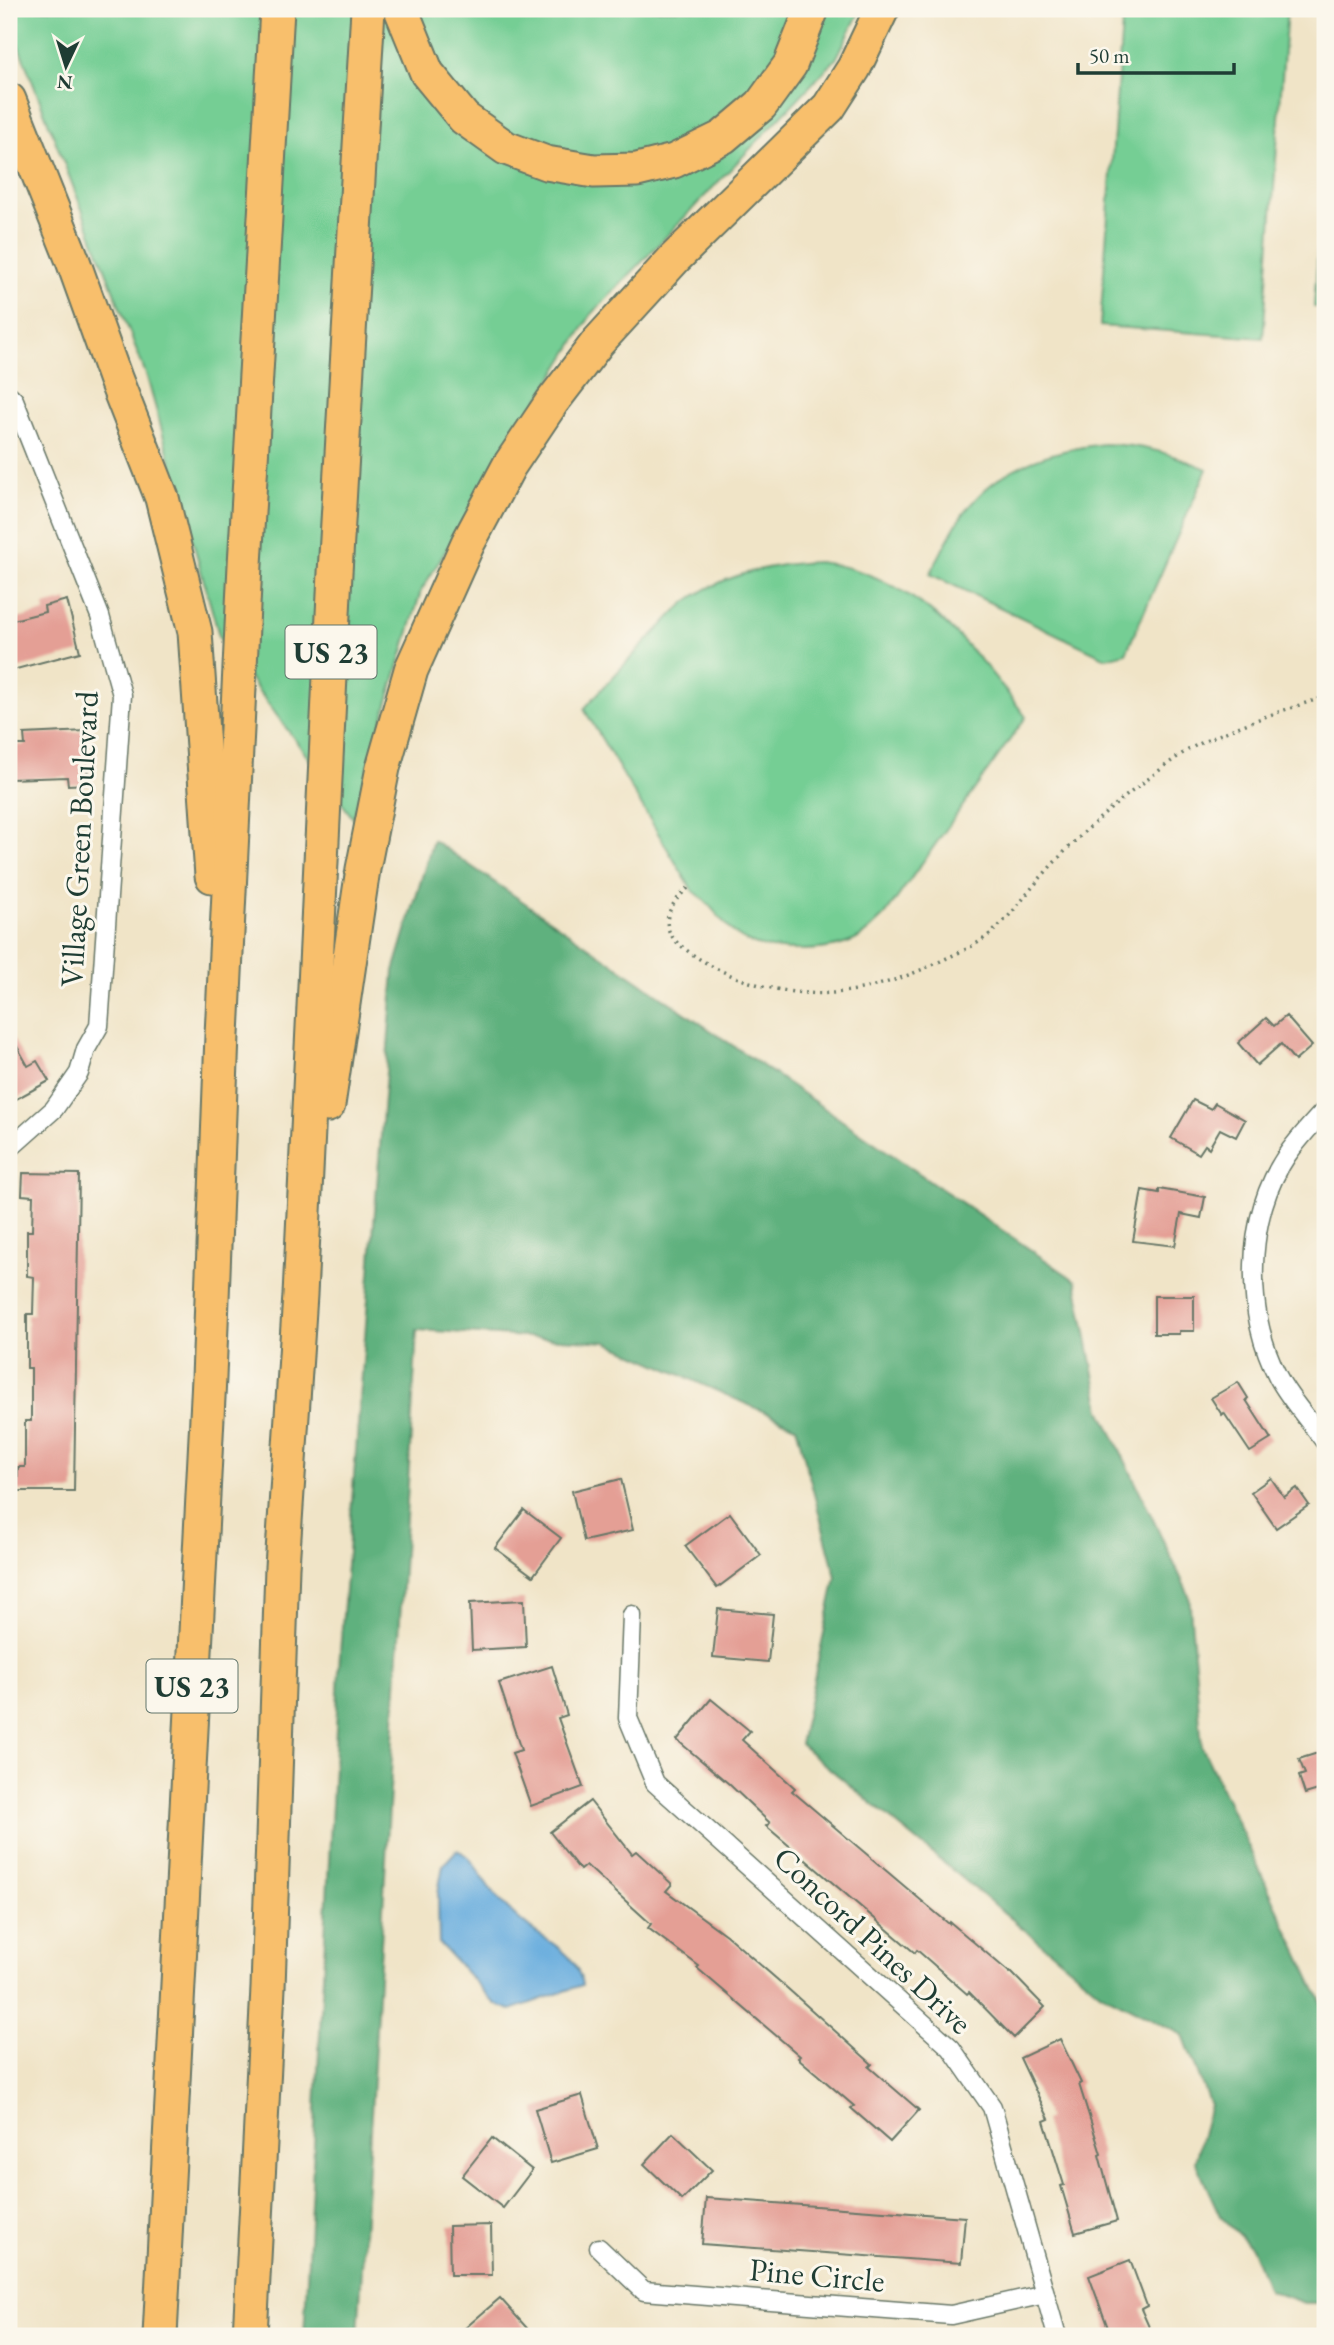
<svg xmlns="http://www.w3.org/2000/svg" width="1334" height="2345" font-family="'EB Garamond',serif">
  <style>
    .green { fill: #74ce94; stroke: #4a8664; stroke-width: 2 }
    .forest { fill: #5fb17e; stroke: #3f7759; stroke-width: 2 }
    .water { fill: #69adde; stroke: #447589; stroke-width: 2 }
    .building { fill: #e49f95 }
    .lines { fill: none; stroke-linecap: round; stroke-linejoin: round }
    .street-casing { stroke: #687767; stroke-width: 21 }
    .highway-casing { stroke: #687767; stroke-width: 37 }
    .path { stroke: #687767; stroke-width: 3.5; stroke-dasharray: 2 5; stroke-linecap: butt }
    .street { stroke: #fff; stroke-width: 18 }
    .highway { stroke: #f8bf6c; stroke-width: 33 }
    .labels { text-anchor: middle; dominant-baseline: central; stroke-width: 6; stroke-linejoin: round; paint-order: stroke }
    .shield { fill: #fbf7ec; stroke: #61756b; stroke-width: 2 }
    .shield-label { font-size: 30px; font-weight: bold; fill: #1f3d34 }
    .street-label { font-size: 32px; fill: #1f3d34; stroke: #fbf7ec }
  </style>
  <rect width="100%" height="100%" fill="#fbf7ec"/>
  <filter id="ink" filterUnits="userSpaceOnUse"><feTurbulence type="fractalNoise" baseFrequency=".0143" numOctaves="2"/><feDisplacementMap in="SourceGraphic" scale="14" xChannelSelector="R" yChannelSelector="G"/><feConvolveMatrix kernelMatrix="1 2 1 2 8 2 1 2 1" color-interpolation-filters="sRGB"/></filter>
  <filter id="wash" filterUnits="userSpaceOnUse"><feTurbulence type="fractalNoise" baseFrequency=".00686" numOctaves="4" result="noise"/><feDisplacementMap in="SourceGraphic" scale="28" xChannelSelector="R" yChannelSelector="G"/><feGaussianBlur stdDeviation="1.57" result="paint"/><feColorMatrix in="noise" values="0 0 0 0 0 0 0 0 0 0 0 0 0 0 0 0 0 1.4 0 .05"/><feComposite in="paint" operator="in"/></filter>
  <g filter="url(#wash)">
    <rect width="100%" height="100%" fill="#f0e4c7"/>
    <!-- green -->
    <g class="green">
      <path d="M 9,9 L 861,9 L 836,59 L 591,315 L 421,591 L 353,818 L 220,639 L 147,377 L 9,21 Z"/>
      <path d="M 1123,9 L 1287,9 L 1263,338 L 1100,326 Z"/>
      <path d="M 1325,154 L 1325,307 L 1314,307 Z"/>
      <path d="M 1103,444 C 1145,445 1169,453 1207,469 L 1126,653 L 1106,658 L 930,574 C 943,550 954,523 972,503 C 1005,464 1054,450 1103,444 Z"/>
      <path d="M 818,562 C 914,573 971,645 1026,717 L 885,915 C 876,923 866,935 855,940 C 827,953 764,955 738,936 C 722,925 711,902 692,890 L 584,709 C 608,682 632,656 658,630 C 669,619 680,605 693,597 C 727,574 777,563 818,562 Z"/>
    </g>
    <!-- forest -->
    <path class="forest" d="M 433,840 L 1076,1281 L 1101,1410 L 1189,1595 L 1202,1747 L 1325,2010 L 1325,2303 L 1304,2303 L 1268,2290 L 1251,2247 L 1220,2216 L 1195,2161 L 1210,2105 L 1183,2035 L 1101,1993 L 800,1744 L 836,1577 L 796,1426 L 607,1342 L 417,1330 L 358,2336 L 304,2336 L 340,1652 L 394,971 Z"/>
    <!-- water -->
    <path class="water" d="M 457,1850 C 473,1856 480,1876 491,1890 C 503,1904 515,1917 530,1928 C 553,1945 578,1954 582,1985 L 511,2010 L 495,2004 L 439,1943 L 438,1893 L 443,1865 Z"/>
    <g id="blocks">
      <!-- building -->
      <g class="building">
        <path d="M 67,600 L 80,652 L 9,671 L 9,621 L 45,612 L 44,606 Z"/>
        <path d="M 86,731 L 88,784 L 68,785 L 67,777 L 9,779 L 9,745 L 25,745 L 24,734 Z"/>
        <path d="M 1286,1016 L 1312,1046 L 1295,1061 L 1281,1044 L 1257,1065 L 1238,1043 L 1266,1018 L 1274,1026 Z"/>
        <path d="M 9,1032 L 28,1066 L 37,1061 L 49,1081 L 9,1103 Z"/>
        <path d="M 1193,1100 L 1211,1109 L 1215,1103 L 1245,1120 L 1236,1137 L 1220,1129 L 1209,1148 L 1205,1145 L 1199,1154 L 1171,1138 Z"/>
        <path d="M 23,1173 L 79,1174 L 74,1491 L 17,1491 L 18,1467 L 25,1467 L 25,1421 L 31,1421 L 31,1368 L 27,1368 L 27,1314 L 33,1314 L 34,1277 L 27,1276 L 27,1231 L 32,1231 L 33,1196 L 22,1195 Z"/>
        <path d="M 1159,1189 L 1205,1197 L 1201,1218 L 1181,1214 L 1175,1246 L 1133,1241 L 1142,1190 L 1159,1193 Z"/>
        <path d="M 1154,1296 L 1194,1296 L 1194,1331 L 1179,1331 L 1179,1334 L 1154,1334 Z"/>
        <path d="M 1238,1382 L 1248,1398 L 1246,1400 L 1271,1439 L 1250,1452 L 1224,1413 L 1222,1415 L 1211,1398 Z"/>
        <path d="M 1271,1478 L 1284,1497 L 1297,1488 L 1309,1505 L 1276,1528 L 1251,1492 Z"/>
        <path d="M 621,1479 L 633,1530 L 584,1541 L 572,1491 Z"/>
        <path d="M 524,1510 L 561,1538 L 533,1576 L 495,1548 Z"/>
        <path d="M 730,1513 L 761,1555 L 717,1588 L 685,1546 Z"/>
        <path d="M 524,1600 L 526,1647 L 472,1650 L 470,1603 Z"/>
        <path d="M 718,1609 L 773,1614 L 768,1662 L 713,1657 Z"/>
        <path d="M 552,1666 L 567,1715 L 558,1718 L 583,1787 L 531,1806 L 512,1753 L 521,1750 L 499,1683 Z"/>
        <path d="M 711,1699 L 750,1731 L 742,1740 L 795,1788 L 792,1791 L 949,1924 L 950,1922 L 1010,1973 L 1011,1972 L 1045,2007 L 1014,2038 L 969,1992 L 967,1994 L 917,1950 L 915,1953 L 766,1826 L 770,1823 L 729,1784 L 677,1740 Z"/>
        <path d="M 1321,1752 L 1325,1764 L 1325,1788 L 1305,1794 L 1299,1776 L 1305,1774 L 1299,1759 Z"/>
        <path d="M 590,1801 L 632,1854 L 636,1851 L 672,1884 L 666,1891 L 726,1935 L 787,1988 L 872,2064 L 869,2067 L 919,2110 L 890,2142 L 851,2108 L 854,2106 L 798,2058 L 800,2056 L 697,1968 L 699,1966 L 648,1928 L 651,1924 L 586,1865 L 580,1870 L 550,1832 Z"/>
        <path d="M 1060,2039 L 1081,2083 L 1079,2084 L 1101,2154 L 1099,2155 L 1117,2221 L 1075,2233 L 1061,2186 L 1064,2185 L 1044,2121 L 1049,2119 L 1020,2058 Z"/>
        <path d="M 582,2095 L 598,2149 L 551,2163 L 535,2109 Z"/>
        <path d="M 673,2133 L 712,2170 L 682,2200 L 644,2164 Z"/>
        <path d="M 492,2138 L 532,2170 L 503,2208 L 462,2176 Z"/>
        <path d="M 706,2198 L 965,2217 L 961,2263 L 702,2244 Z"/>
        <path d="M 491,2225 L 492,2275 L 450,2275 L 449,2226 Z"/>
        <path d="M 1130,2260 L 1147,2306 L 1141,2309 L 1153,2336 L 1111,2336 L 1089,2276 Z"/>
        <path d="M 500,2298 L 534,2336 L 456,2336 Z"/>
      </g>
    </g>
  </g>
  <g filter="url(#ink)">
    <use href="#blocks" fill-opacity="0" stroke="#687767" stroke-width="2"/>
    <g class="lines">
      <!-- street casing -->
      <g class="street-casing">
        <g id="street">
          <path d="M 9,395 L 14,400 L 100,616 L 122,695 L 99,1026 L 86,1049 L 79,1073 L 54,1109 L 9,1149"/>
          <path d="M 1325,1110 C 1311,1125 1298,1139 1287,1155 C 1245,1217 1244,1311 1278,1377 C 1290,1400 1310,1421 1325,1442"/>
          <path d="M 632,1615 L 628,1718 L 655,1783 L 951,2048 L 992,2107 L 1057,2336"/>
          <path d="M 599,2248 L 644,2291 L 951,2315 L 1045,2294"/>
        </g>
      </g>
      <!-- highway casing -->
      <g class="highway-casing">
        <g id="highway">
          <path d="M 401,9 L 427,73 L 464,118 L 506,148 L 546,163 L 594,171 L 637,170 L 674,161 L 723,137 L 761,105 L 790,65 L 812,9"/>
          <path d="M 9,100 L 73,261 L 115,378 L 162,498 L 195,632 L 212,876"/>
          <path d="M 328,1105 L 363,869 L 383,768 L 411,670 L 468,543 L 509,466 L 552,402 L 598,342 L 675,258 L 829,107 L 854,68 L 882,9"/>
          <path d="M 160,2336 L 209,1378 L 222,1035 L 245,565 L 277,9"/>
          <path d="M 250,2336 L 268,1988 L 282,1567 L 300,1295 L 335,573 L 368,9"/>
        </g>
      </g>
      <!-- path -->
      <path class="path" d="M 688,888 C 670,904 656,925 680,945 C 720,978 782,997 833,993 C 873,990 913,975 949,957 C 960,952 972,947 982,940 C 1007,923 1023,897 1043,875 C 1074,840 1104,813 1140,785 C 1159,771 1180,753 1201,743 C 1241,724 1283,710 1325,697"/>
      <!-- street -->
      <use href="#street" class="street"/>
      <!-- highway -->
      <use href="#highway" class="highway"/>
    </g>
  </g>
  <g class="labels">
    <!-- shield labels -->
    <g class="shield">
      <rect x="285.5" y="625.5" width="91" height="53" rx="5"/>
      <rect x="146.5" y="1659.5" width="91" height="53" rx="5"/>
    </g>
    <g class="shield-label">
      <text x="331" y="652">US 23</text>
      <text x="192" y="1686">US 23</text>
    </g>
    <!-- street labels -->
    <g class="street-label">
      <text transform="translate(79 839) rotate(-87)">Village Green Boulevard</text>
      <text transform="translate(873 1940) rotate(43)">Concord Pines Drive</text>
      <text transform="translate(817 2275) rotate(5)">Pine Circle</text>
    </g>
  </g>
  <!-- margin -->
  <rect width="1334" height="2345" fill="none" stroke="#fbf7ec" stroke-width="35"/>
  <!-- north arrow -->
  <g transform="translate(66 66) rotate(184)" stroke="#fbf7ec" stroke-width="5" paint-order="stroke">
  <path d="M0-5L12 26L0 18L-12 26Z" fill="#1f3d34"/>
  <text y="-10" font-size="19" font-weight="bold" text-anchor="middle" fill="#1f3d34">N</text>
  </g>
  <!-- scale -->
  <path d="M1078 63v10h156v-10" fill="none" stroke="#1f3d34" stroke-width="3.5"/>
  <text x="1089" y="63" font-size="21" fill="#1f3d34" stroke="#fbf7ec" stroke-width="5" paint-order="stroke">50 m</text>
</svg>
